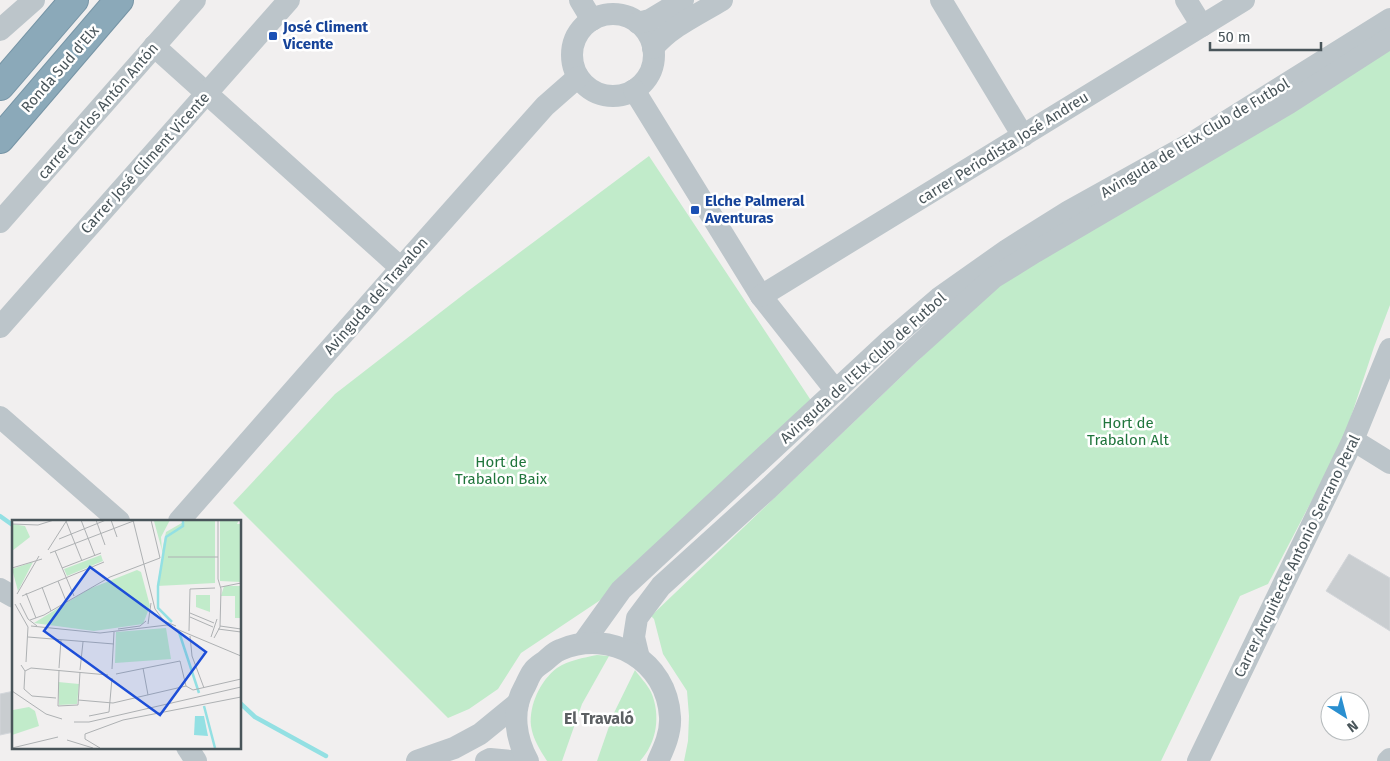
<svg xmlns="http://www.w3.org/2000/svg" width="1390" height="761" font-family="'Fira Sans',sans-serif">
  <style>
    .green { fill: #c1ebca }
    .lines { fill: none; stroke-linecap: round; stroke-linejoin: round }
    .stream { stroke: #93e0e3; stroke-width: 4.5 }
    .building { fill: #c9cdd0; stroke: #d3d6da }
    .highway-casing { stroke: #7694a5; stroke-width: 30 }
    .minor { stroke: #bcc5ca; stroke-width: 22 }
    .highway { stroke: #8ba9b9; stroke-width: 28 }
    .transit-dot { fill: #1a4fb4; stroke: #fff; stroke-width: 2 }
    .labels { text-anchor: middle; dominant-baseline: central; stroke-width: 5; stroke-linejoin: round; paint-order: stroke }
    .transit-label { font-size: 15px; font-weight: bold; fill: #164399; stroke: #fff; text-anchor: start }
    .street-label { font-size: 15px; fill: #49555a; stroke: #fff }
    .park-label { font-size: 15px; fill: #20753c; stroke: #fff }
    .neighbourhood-label { font-size: 16px; font-weight: bold; fill: #5c6063; stroke: #fff }
    .inset-river { fill: none; stroke: #93e0e3; stroke-width: 2.5 }
    .inset-road { fill: none; stroke: #aeb1b3; stroke-width: 1 }
    .view { fill: #1d4ed8; fill-opacity: 0.15; stroke: #1d4ed8; stroke-width: 2.5 }
    .inset-edge { fill: none; stroke: #49555a; stroke-width: 2.5 }
  </style>
  <rect width="100%" height="100%" fill="#f1efef"/>
  <!-- green -->
  <g class="green">
    <path d="M 1390,48 L 1390,305 L 1374,347 L 1343,441 L 1268,584 L 1240,596 L 1161,761 L 684,761 L 688,741 L 689,716 L 687,691 L 663,654 L 654,619 L 651,616 L 999,283 Z"/>
    <path d="M 649,156 L 814,405 L 602,599 L 521,653 L 498,689 L 469,709 L 448,718 L 233,503 L 335,394 L 468,291 Z"/>
    <path d="M 597,655 L 609,656 L 582,704 L 562,761 L 547,761 C 540,750 533,739 531,726 C 529,705 540,681 557,668 C 569,660 583,658 597,655 Z"/>
    <path d="M 635,670 C 640,677 647,684 651,692 C 661,715 657,743 640,761 L 597,761 L 613,715 Z"/>
  </g>
  <g class="lines">
    <!-- stream -->
    <g class="stream">
      <path d="M 0,516 L 14,526"/>
      <path d="M 240,703 L 255,717 L 326,756"/>
    </g>
  </g>
  <!-- building -->
  <g class="building">
    <path d="M 1349,554 L 1390,578 L 1390,631 L 1326,591 Z"/>
    <path d="M 14,691 L 14,732 L 0,735 L 0,694 Z"/>
  </g>
  <g class="lines">
    <!-- highway casing -->
    <g class="highway-casing">
      <g id="highway">
        <path d="M 0,86 L 74,0"/>
        <path d="M 0,139 L 119,0"/>
      </g>
    </g>
    <!-- minor -->
    <g class="minor">
      <path d="M 580,0 L 592,20"/>
      <path d="M 941,0 L 1023,136"/>
      <path d="M 1186,0 L 1202,26"/>
      <circle cx="613" cy="55" r="41"/>
      <path d="M 638,23 L 650,20 L 683,0"/>
      <path d="M 0,30 L 34,0"/>
      <path d="M 154,46 L 401,268"/>
      <path d="M 653,48 C 670,27 699,14 722,0"/>
      <path d="M 634,90 L 761,296 L 836,391"/>
      <path d="M 0,222 L 195,0"/>
      <path d="M 761,296 L 1244,0"/>
      <path d="M 0,327 L 289,0"/>
      <path d="M 0,417 L 119,521"/>
      <path d="M 1353,440 L 1390,463"/>
      <path d="M 179,521 L 401,268 L 545,106 L 578,77"/>
      <path d="M 0,589 L 14,597"/>
      <path d="M 583,643 L 621,590 L 890,340 L 939,298 L 1007,250 L 1069,211 L 1195,141 L 1390,19"/>
      <path d="M 639,658 L 634,637 L 637,618 L 661,586 L 768,489 L 910,353 L 993,278 L 1035,252 L 1289,103 L 1390,38"/>
      <path d="M 187,747 L 196,761"/>
      <path d="M 417,761 L 454,748 L 480,734 L 518,703"/>
      <path d="M 486,761 L 490,759 L 511,761"/>
      <path d="M 528,761 C 516,739 511,711 524,688 C 527,683 529,676 533,671 C 536,667 541,664 545,661 C 549,658 554,652 560,650 C 611,628 667,661 670,717 C 671,733 664,748 658,761"/>
      <path d="M 1198,761 L 1353,440 L 1390,349"/>
      <path d="M 1388,761 L 1390,759"/>
    </g>
    <!-- highway -->
    <use href="#highway" class="highway"/>
  </g>
  <!-- markers -->
  <g class="transit-dot">
    <rect x="268" y="31" width="10" height="10" rx="2.5"/>
    <rect x="690" y="205" width="10" height="10" rx="2.5"/>
  </g>
  <g class="labels">
    <!-- transit labels -->
    <g class="transit-label">
      <text x="283" y="27">José Climent<tspan x="283" dy="17">Vicente</tspan></text>
      <text x="705" y="201">Elche Palmeral<tspan x="705" dy="17">Aventuras</tspan></text>
    </g>
    <!-- street labels -->
    <g class="street-label">
      <text transform="translate(60 69) rotate(-49)">Ronda Sud d'Elx</text>
      <text transform="translate(98 111) rotate(-49)">carrer Carlos Antón Antón</text>
      <text transform="translate(1195 138) rotate(-31)">Avinguda de l'Elx Club de Futbol</text>
      <text transform="translate(1003 148) rotate(-32)">carrer Periodista José Andreu</text>
      <text transform="translate(145 163) rotate(-48)">Carrer José Climent Vicente</text>
      <text transform="translate(376 296) rotate(-49)">Avinguda del Travalon</text>
      <text transform="translate(863 368) rotate(-42)">Avinguda de l'Elx Club de Futbol</text>
      <text transform="translate(1297 556) rotate(-64)">Carrer Arquitecte Antonio Serrano Peral</text>
    </g>
    <!-- park labels -->
    <g class="park-label">
      <text x="1128" y="423">Hort de<tspan x="1128" dy="17">Trabalon Alt</tspan></text>
      <text x="501" y="462">Hort de<tspan x="501" dy="17">Trabalon Baix</tspan></text>
    </g>
    <!-- neighbourhood labels -->
    <g class="neighbourhood-label">
      <text x="599" y="718">El Travaló</text>
    </g>
  </g>
  <!-- overview -->
  <g transform="translate(12 520)">
    <rect width="229" height="229" fill="#f1efef"/>
    <path d="M 158,0 L 149,17 L 150,31 L 154,12 L 175,0 L 203,0 L 203,63 L 145,66 L 151,34 L 142,1 ZM 208,0 L 227,0 L 225,4 L 229,4 L 229,62 L 208,61 ZM 0,4 L 13,6 L 18,17 L 0,31 ZM 89,35 L 91,41 L 55,56 L 52,49 ZM 21,42 L 6,71 L 0,49 ZM 125,50 L 129,52 L 138,86 L 131,104 L 82,111 L 22,103 L 77,69 ZM 212,66 L 229,66 L 229,98 L 223,98 L 223,76 L 209,76 ZM 184,75 L 198,75 L 198,92 L 184,87 ZM 154,108 L 159,139 L 103,143 L 104,112 ZM 46,162 L 67,164 L 65,184 L 47,185 ZM 0,187 L 1,190 L 17,187 L 23,191 L 27,206 L 0,215 Z" fill="#c1ebca"/>
    <path d="M 183,196 L 192,196 L 196,216 L 182,215 Z" fill="#93e0e3"/>
    <path class="inset-river" d="M 160,102 L 146,88 L 146,66 L 154,17 L 171,6 L 171,0M 167,112 L 187,173M 192,186 L 203,228"/>
    <path class="inset-road" d="M 69,0 L 83,36M 84,0 L 93,25M 99,0 L 105,17M 121,0 L 143,89 L 152,101 L 164,106M 54,1 L 70,41M 0,4 L 26,5 L 42,0M 47,19 L 94,0M 36,30 L 55,0M 43,31 L 62,76M 38,33 L 124,0M 156,37 L 206,37M 0,48 L 30,39M 50,48 L 89,33M 46,61 L 54,81M 30,67 L 39,91M 209,67 L 229,63M 14,73 L 24,98M 5,74 L 27,36M 10,76 L 92,42M 8,83 L 16,99 L 25,106M 3,84 L 16,107M 178,93 L 202,103M 178,97 L 201,107M 18,100 L 32,95 L 98,57 L 148,38 L 139,0M 136,104 L 139,83M 19,106 L 88,113 L 155,105 L 229,136M 208,106 L 229,109M 106,109 L 128,106 L 134,101M 206,109 L 229,112M 177,111 L 178,69 L 203,68M 178,116 L 180,136 L 192,168M 16,117 L 102,124M 199,117 L 205,99M 202,118 L 208,107 L 209,69 L 206,59 L 206,0M 14,142 L 16,107M 9,145 L 13,151 L 19,148 L 96,155M 47,148 L 49,120M 131,148 L 136,175M 100,149 L 102,112M 47,150 L 46,186 L 66,185 L 68,152M 68,150 L 71,122M 13,151 L 12,169 L 20,176 L 44,178M 104,154 L 168,141 L 174,166M 174,166 L 181,170 L 229,159M 0,171 L 34,194 L 50,199M 66,180 L 101,183 L 174,166M 77,196 L 97,192 L 100,158M 62,202 L 77,202 L 229,167M 55,220 L 81,228M 0,228 L 46,217M 88,228 L 73,219 L 73,214 L 111,200 L 229,177"/>
    <path class="view" d="M 78,47 L 194,132 L 148,195 L 32,111 Z"/>
    <rect width="229" height="229" class="inset-edge"/>
  </g>
  <!-- north arrow -->
  <g transform="translate(1345 716) rotate(144)"><circle r="24" fill="#ffffff" stroke="#b6bbbd"/>
  <path d="M0-4L9 19L0 12L-9 19Z" fill="#2a8fd0"/>
  <text y="-8" font-size="14" font-weight="bold" text-anchor="middle" fill="#49555a">N</text>
  </g>
  <!-- scale -->
  <path d="M1210 42v8h111v-8" fill="none" stroke="#49555a" stroke-width="2.5"/>
  <text x="1218" y="42" font-size="15" fill="#49555a" stroke="#ffffff" stroke-width="4" paint-order="stroke">50 m</text>
</svg>
